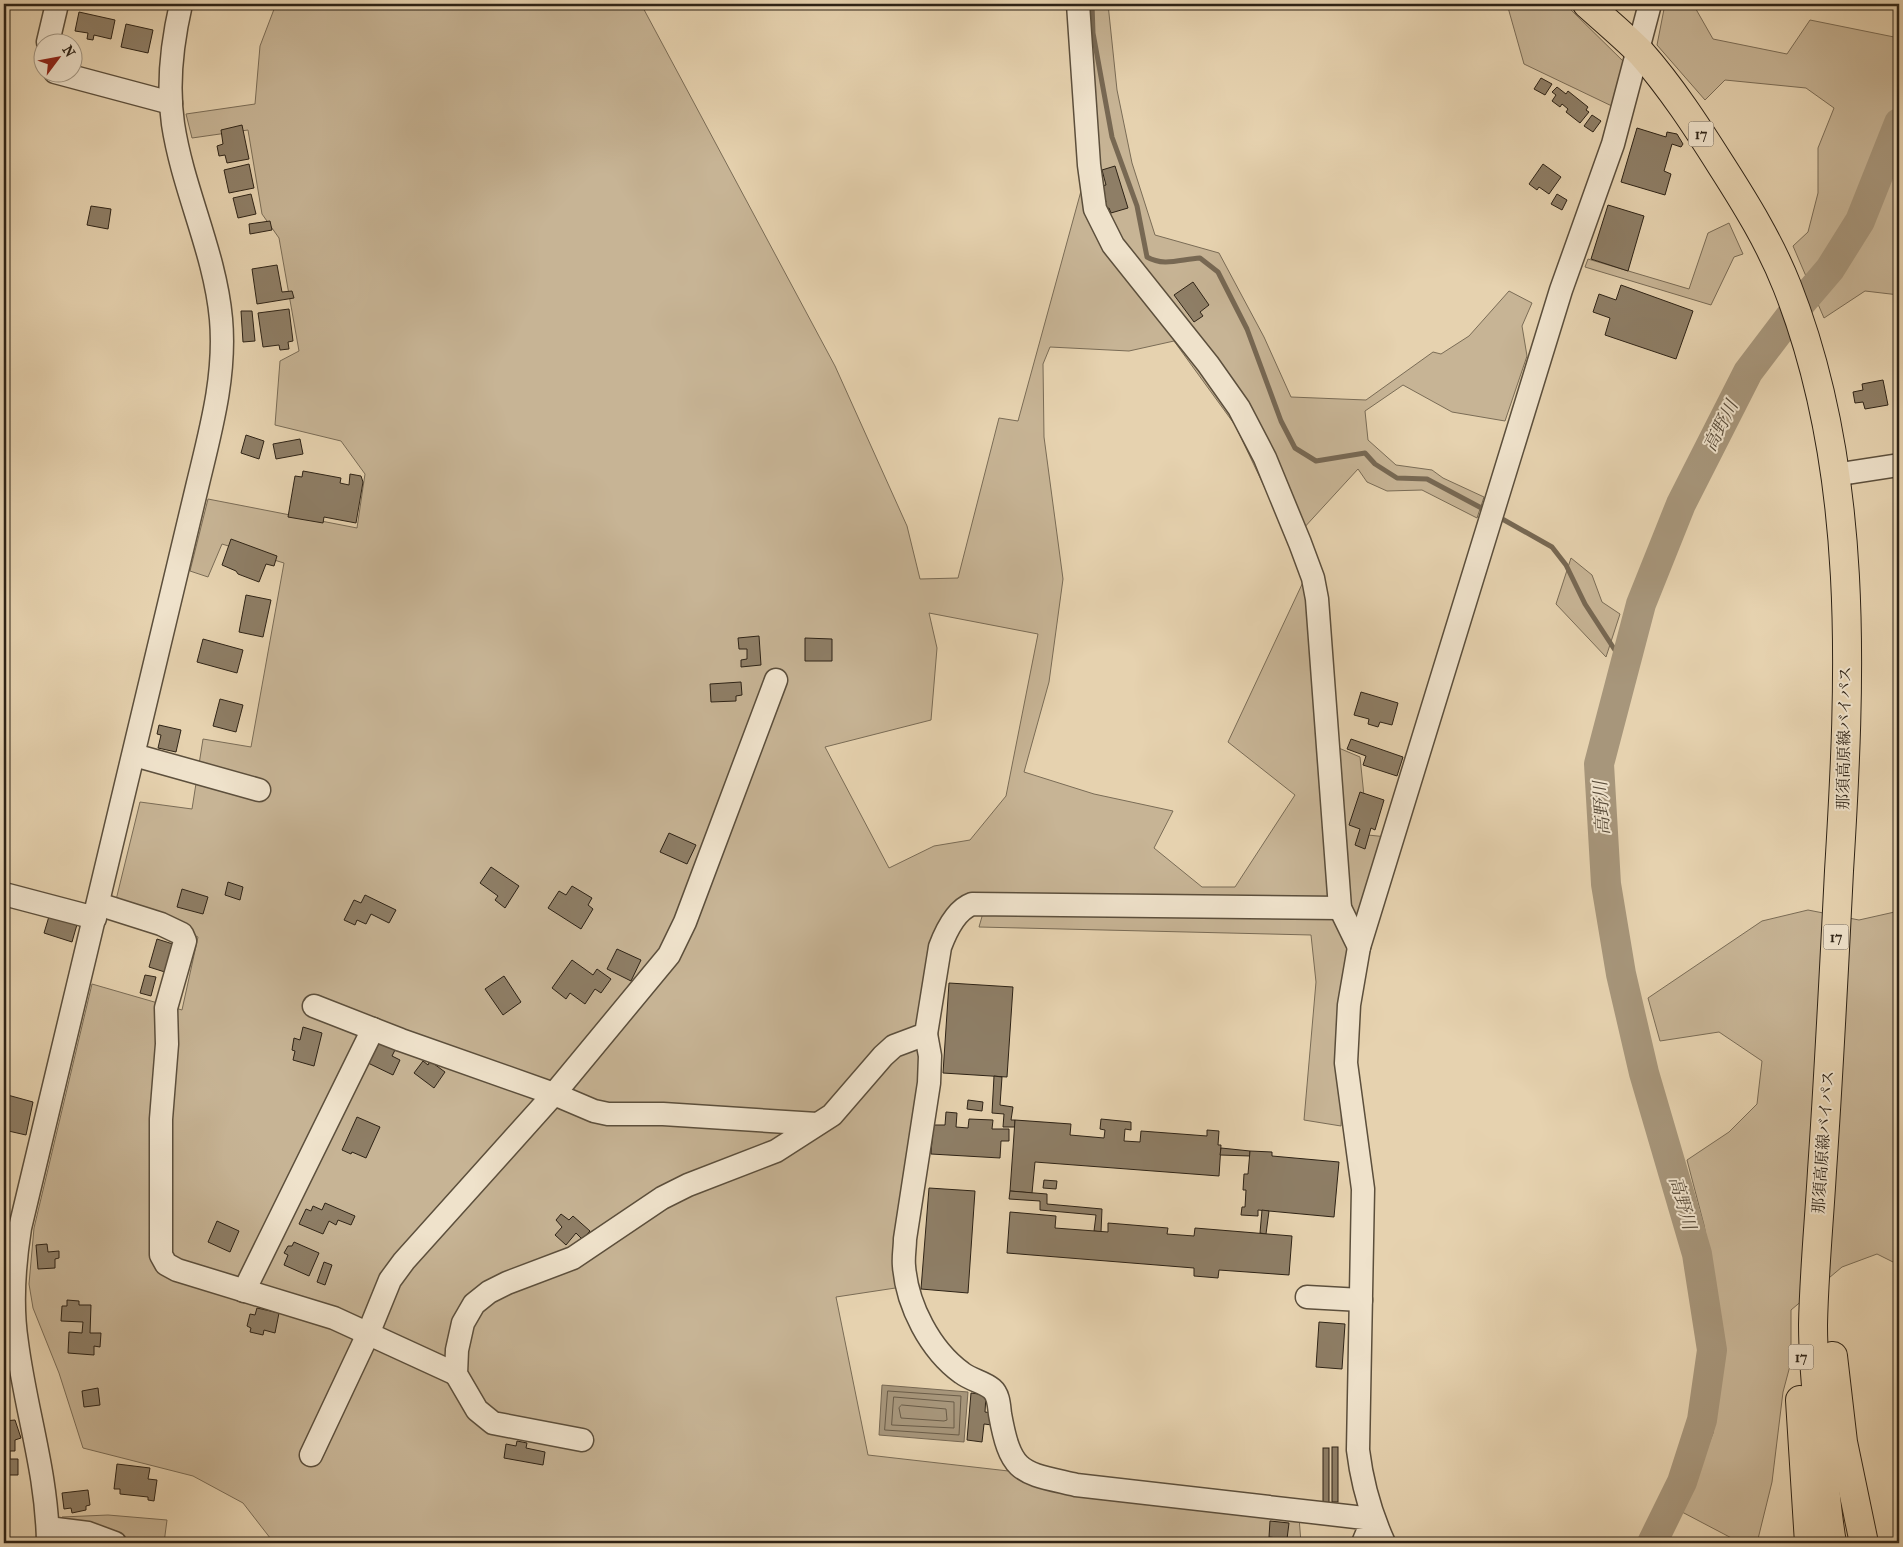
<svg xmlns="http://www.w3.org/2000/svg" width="1903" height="1547" font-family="'IM FELL French Canon','Noto Serif JP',serif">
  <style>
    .green { fill: #c7b495; stroke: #7a6c56; fill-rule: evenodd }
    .water { fill: #a7967b; stroke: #776853 }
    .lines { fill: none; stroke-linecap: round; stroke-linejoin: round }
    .shore { stroke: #6a5c48; stroke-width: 1 }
    .stream { stroke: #776853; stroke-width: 5 }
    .river { stroke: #a7967b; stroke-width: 30 }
    .building { fill: #8e7e66; stroke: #2e2316 }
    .minor-casing { stroke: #5c4f3c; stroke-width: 25 }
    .major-casing { stroke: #2e2316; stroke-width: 30 }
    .minor { stroke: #efe2cb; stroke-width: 22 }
    .major { stroke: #e6d2af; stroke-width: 28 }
    .labels { text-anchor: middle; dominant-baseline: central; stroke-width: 4; stroke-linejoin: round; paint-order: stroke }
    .shield { fill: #efe2cb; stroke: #685c4c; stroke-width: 1 }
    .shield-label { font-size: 15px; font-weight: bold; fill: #2e2316 }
    .street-label { font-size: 16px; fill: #2e2316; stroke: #efe2cb }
    .water-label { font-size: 18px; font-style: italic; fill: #584b39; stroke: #efe2cb }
  </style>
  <rect width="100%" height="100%" fill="#e6d2af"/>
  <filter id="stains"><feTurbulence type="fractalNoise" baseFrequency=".004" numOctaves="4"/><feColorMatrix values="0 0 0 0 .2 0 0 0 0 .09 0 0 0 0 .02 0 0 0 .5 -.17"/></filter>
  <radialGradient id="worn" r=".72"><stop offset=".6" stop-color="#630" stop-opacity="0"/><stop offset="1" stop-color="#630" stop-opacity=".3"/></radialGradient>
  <!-- green -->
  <g class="green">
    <path d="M 276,4 L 641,4 L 835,366 L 907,526 L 920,579 L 958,578 L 999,418 L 1018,421 L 1081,191 L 1072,76 L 1070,4 L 1108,4 L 1117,90 L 1132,163 L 1155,235 L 1219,253 L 1264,337 L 1291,397 L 1366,400 L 1433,352 L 1441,354 L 1469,336 L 1509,291 L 1532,303 L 1522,326 L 1527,356 L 1505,421 L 1452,412 L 1403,385 L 1365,411 L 1368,440 L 1396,465 L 1432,470 L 1443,478 L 1484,497 L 1477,518 L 1422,490 L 1387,491 L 1367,482 L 1358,469 L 1302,530 L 1334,746 L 1360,757 L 1368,835 L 1387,837 L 1348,953 L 1341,1126 L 1304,1120 L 1316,982 L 1311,935 L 979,927 L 987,899 L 952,904 L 965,915 L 947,942 L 902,1287 L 836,1297 L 868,1455 L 1298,1504 L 1301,1543 L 274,1543 L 243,1503 L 193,1476 L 83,1448 L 59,1373 L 33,1308 L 29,1284 L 34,1228 L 92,984 L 182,1010 L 198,937 L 116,900 L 140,802 L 192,809 L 203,739 L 251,747 L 284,563 L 222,544 L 208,577 L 190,571 L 208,499 L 357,528 L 365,474 L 341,441 L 275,425 L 280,361 L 299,351 L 279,238 L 262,214 L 248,130 L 192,138 L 186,114 L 255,104 L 260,46 ZM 1174,341 L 1235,425 L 1291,543 L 1304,580 L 1228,742 L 1295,795 L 1235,887 L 1202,887 L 1154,848 L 1173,811 L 1094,794 L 1024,772 L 1049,682 L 1063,579 L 1044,437 L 1043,364 L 1050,347 L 1129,351 ZM 929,613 L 1038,634 L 1006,796 L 970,840 L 934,846 L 889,868 L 825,747 L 931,720 L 937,648 Z"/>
    <path d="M 1507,4 L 1565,4 L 1626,64 L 1616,108 L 1524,64 Z"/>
    <path d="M 1665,4 L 1693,4 L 1713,39 L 1787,54 L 1810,20 L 1899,38 L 1899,295 L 1865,291 L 1824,318 L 1793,246 L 1808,232 L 1818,193 L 1818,148 L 1834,108 L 1806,88 L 1725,80 L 1705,100 L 1657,45 Z"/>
    <path d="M 1729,223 L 1743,254 L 1734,257 L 1711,305 L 1585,267 L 1588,259 L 1689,289 L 1708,233 Z"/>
    <path d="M 1571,558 L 1592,575 L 1602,602 L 1620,614 L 1606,657 L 1556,604 Z"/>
    <path d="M 1808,910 L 1859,920 L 1899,911 L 1899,1265 L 1877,1254 L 1842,1267 L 1791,1310 L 1791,1362 L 1783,1392 L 1772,1482 L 1757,1543 L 1741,1543 L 1682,1512 L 1713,1433 L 1722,1373 L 1721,1319 L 1704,1225 L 1687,1160 L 1729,1132 L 1757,1104 L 1762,1061 L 1719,1032 L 1660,1041 L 1648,998 L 1762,921 Z"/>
    <path d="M 108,1515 L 167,1520 L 164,1543 L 62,1543 L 62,1517 Z"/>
  </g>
  <!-- water -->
  <path class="water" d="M 882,1385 L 968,1392 L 964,1442 L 879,1435 Z"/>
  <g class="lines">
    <!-- shore -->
    <g class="shore">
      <path d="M 888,1391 L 961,1396 L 959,1435 L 885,1430 Z"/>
      <path d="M 894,1397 L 954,1402 L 954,1428 L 892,1425 Z"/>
      <path d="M 902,1405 L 946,1409 L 947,1420 L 944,1421 L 901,1418 L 899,1408 Z"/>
    </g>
    <!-- stream -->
    <g class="stream">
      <path d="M 1092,4 L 1093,33 L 1112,137 L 1137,206 L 1147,257 C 1164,267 1181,259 1200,258 L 1218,272 L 1247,329 L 1281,421 L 1295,448 L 1316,461 L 1365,453 L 1375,464 L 1397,478 L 1427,479 L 1487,511"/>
      <path d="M 1497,516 L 1552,547 L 1566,565 L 1585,604 L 1624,664"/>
    </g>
    <!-- river -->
    <path class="river" d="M 1652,1543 L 1682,1482 L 1702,1420 L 1712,1350 L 1697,1254 L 1644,1073 L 1621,974 L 1606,884 L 1599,764 L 1641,604 L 1681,504 L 1748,372 L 1795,310 L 1830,269 L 1860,221 L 1899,123"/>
  </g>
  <!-- building -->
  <g class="building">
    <path d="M 79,12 L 115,20 L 111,39 L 94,35 L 93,40 L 87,39 L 88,33 L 75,31 Z"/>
    <path d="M 126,24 L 153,30 L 148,53 L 121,47 Z"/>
    <path d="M 1541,78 L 1552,84 L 1545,95 L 1534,89 Z"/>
    <path d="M 1557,87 L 1566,94 L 1568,91 L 1588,107 L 1586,110 L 1589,112 L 1580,123 L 1566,112 L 1568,109 L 1562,104 L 1560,107 L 1552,101 L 1556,95 L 1552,92 Z"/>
    <path d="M 1592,115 L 1601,121 L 1593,132 L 1584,126 Z"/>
    <path d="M 242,125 L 249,159 L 227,163 L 225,155 L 219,156 L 217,146 L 223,144 L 221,130 Z"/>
    <path d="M 1637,128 L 1666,137 L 1667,132 L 1677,134 L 1683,144 L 1681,147 L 1672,144 L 1664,171 L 1671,174 L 1665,195 L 1621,182 Z"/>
    <path d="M 249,164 L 254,188 L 229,193 L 224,170 Z"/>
    <path d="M 1543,164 L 1561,177 L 1549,194 L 1539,187 L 1537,190 L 1529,184 Z"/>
    <path d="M 1115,166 L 1128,208 L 1111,213 L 1109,208 L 1103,210 L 1101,204 L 1106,202 L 1101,186 L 1106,185 L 1102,170 Z"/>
    <path d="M 251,194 L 256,214 L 238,218 L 233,198 Z"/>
    <path d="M 1557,194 L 1567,200 L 1562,210 L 1551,204 Z"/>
    <path d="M 1608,205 L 1644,216 L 1628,271 L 1591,259 Z"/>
    <path d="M 91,206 L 111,209 L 108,229 L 87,225 Z"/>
    <path d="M 270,221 L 272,230 L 250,234 L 249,224 Z"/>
    <path d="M 277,265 L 282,292 L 292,291 L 294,298 L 257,304 L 252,269 Z"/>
    <path d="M 1193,282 L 1209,305 L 1200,312 L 1203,316 L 1194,322 L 1174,295 Z"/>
    <path d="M 1621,285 L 1693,311 L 1676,359 L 1605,335 L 1610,318 L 1593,312 L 1599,294 L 1616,300 Z"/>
    <path d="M 289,309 L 293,341 L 288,342 L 289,349 L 280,350 L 279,345 L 263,347 L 258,313 Z"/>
    <path d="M 241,311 L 252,311 L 255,341 L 243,342 Z"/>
    <path d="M 1883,380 L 1888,405 L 1865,409 L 1863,402 L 1855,403 L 1853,392 L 1863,390 L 1862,384 Z"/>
    <path d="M 246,435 L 264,441 L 259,459 L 241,453 Z"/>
    <path d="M 300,439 L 303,454 L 276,459 L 273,444 Z"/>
    <path d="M 303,471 L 341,478 L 340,483 L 349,485 L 350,474 L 361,476 L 363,482 L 356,523 L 324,517 L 323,523 L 288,517 L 295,476 L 302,477 Z"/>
    <path d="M 231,539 L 277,556 L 274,566 L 266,564 L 259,582 L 238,574 L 236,571 L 222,565 Z"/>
    <path d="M 246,595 L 271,600 L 263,637 L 239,632 Z"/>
    <path d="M 759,636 L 761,665 L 741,667 L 741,660 L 747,659 L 747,649 L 739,649 L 738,638 Z"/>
    <path d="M 805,638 L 832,639 L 832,661 L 805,661 Z"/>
    <path d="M 203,639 L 243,650 L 237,673 L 197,662 Z"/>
    <path d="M 741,682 L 742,695 L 736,696 L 736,701 L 711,702 L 710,684 Z"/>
    <path d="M 1361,692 L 1398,703 L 1392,725 L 1380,722 L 1378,727 L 1368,724 L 1369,719 L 1354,715 Z"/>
    <path d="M 220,699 L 243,705 L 236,732 L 213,726 Z"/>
    <path d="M 159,725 L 181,730 L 176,752 L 158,748 L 161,735 L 157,734 Z"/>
    <path d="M 1351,739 L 1403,757 L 1397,776 L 1363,765 L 1366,756 L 1347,749 Z"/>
    <path d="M 1360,792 L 1384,800 L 1375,830 L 1371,828 L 1365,849 L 1355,845 L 1360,829 L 1349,825 Z"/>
    <path d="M 669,833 L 696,845 L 687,864 L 660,852 Z"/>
    <path d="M 491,867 L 519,886 L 505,908 L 495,900 L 498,896 L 480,883 Z"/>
    <path d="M 228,882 L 243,887 L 240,900 L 225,895 Z"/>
    <path d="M 572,886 L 592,898 L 588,905 L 593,909 L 581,929 L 548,908 L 559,891 L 566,895 Z"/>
    <path d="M 182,889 L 208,897 L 203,914 L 177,907 Z"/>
    <path d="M 365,895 L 396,910 L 389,923 L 371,914 L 366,924 L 357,920 L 355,925 L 344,920 L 354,900 L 361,903 Z"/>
    <path d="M 50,913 L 78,921 L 72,942 L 44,933 Z"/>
    <path d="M 157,939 L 176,945 L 168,973 L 149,967 Z"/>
    <path d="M 617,949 L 641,960 L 631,981 L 607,969 Z"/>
    <path d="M 572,960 L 593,975 L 597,969 L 611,979 L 601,993 L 595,989 L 585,1004 L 570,993 L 566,999 L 552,988 Z"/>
    <path d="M 145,975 L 156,977 L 151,996 L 140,993 Z"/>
    <path d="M 504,976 L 521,1002 L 503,1015 L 485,989 Z"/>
    <path d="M 949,983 L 1013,987 L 1007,1077 L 943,1073 Z"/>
    <path d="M 303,1027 L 322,1033 L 314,1066 L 293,1060 L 295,1051 L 292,1050 L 294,1038 L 300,1040 Z"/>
    <path d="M 379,1042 L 395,1050 L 392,1056 L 400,1060 L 393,1075 L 368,1063 Z"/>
    <path d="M 423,1061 L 428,1065 L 430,1061 L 445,1072 L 434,1088 L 414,1073 Z"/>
    <path d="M 994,1076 L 1002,1077 L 1000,1105 L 1013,1107 L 1011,1120 L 1015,1120 L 1015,1127 L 1003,1127 L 1004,1114 L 992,1113 Z"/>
    <path d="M 4,1094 L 33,1102 L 26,1135 L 4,1130 Z"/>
    <path d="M 968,1100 L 983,1102 L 982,1111 L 967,1109 Z"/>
    <path d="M 946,1112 L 957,1113 L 956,1127 L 968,1128 L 969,1119 L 993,1120 L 992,1129 L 1009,1129 L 1009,1141 L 1001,1141 L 1000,1158 L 931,1154 L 933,1125 L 945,1125 Z"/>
    <path d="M 357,1117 L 380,1127 L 366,1158 L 352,1152 L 351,1154 L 342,1150 Z"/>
    <path d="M 1101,1119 L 1131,1122 L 1131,1130 L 1125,1129 L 1124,1141 L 1140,1142 L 1141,1131 L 1207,1136 L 1207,1130 L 1219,1131 L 1218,1145 L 1221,1145 L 1219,1176 L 1035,1162 L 1032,1193 L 1010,1191 L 1015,1120 L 1071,1124 L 1070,1135 L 1104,1138 L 1105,1130 L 1100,1129 Z"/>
    <path d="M 1221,1148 L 1250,1151 L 1250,1156 L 1220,1155 Z"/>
    <path d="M 1250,1151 L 1272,1152 L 1272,1156 L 1339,1162 L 1334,1217 L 1258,1210 L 1258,1216 L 1241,1215 L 1242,1207 L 1245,1207 L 1246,1190 L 1243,1190 L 1244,1174 L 1248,1174 Z"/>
    <path d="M 1044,1180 L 1057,1181 L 1056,1189 L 1043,1188 Z"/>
    <path d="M 929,1188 L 975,1191 L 968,1293 L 921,1289 Z"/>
    <path d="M 1010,1191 L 1047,1194 L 1047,1204 L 1102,1209 L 1101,1232 L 1094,1231 L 1096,1215 L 1040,1210 L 1040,1201 L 1009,1199 Z"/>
    <path d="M 325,1203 L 355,1216 L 351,1225 L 338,1220 L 336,1225 L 329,1221 L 323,1234 L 299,1224 L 306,1209 L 311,1211 L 313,1206 L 322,1210 Z"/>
    <path d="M 1262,1210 L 1269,1211 L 1266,1234 L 1260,1233 Z"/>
    <path d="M 1010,1212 L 1056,1216 L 1055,1228 L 1108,1232 L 1108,1223 L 1168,1228 L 1167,1234 L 1194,1236 L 1195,1228 L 1292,1236 L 1289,1275 L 1219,1270 L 1218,1278 L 1194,1276 L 1194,1268 L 1007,1253 Z"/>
    <path d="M 561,1214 L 569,1220 L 573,1216 L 590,1231 L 582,1239 L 576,1233 L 566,1245 L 555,1235 L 562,1227 L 556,1220 Z"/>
    <path d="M 217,1221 L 239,1231 L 230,1252 L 208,1242 Z"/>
    <path d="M 294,1242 L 319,1253 L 309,1276 L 284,1265 L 288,1255 L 284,1253 L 288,1246 L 292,1246 Z"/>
    <path d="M 47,1244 L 48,1252 L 59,1251 L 59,1258 L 55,1259 L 55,1268 L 38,1269 L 36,1245 Z"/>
    <path d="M 324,1262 L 332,1265 L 325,1285 L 317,1282 Z"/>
    <path d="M 67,1300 L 79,1301 L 79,1305 L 91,1305 L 90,1333 L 101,1333 L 100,1347 L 94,1346 L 94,1355 L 68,1353 L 69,1332 L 82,1333 L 83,1322 L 61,1321 L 62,1306 L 67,1306 Z"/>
    <path d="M 257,1308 L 279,1313 L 275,1333 L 264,1330 L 263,1335 L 250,1332 L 251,1328 L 247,1326 L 250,1314 L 255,1315 Z"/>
    <path d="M 1319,1322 L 1345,1324 L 1342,1369 L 1316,1367 Z"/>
    <path d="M 98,1388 L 100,1405 L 84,1407 L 82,1391 Z"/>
    <path d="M 971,1393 L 986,1395 L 985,1412 L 992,1413 L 992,1425 L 984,1424 L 982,1442 L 967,1440 Z"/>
    <path d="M 15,1420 L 21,1438 L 15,1440 L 15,1451 L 10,1451 L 10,1459 L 18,1459 L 18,1475 L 4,1475 L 4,1421 Z"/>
    <path d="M 517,1441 L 527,1443 L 526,1448 L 545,1452 L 543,1465 L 504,1458 L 506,1444 L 516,1446 Z"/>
    <rect x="1332" y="1447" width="6" height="55"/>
    <rect x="1323" y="1448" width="6" height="55"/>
    <path d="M 117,1464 L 150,1468 L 148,1479 L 157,1480 L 154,1501 L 148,1500 L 148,1497 L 120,1494 L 120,1489 L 114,1489 Z"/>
    <path d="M 88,1490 L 90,1505 L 86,1506 L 86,1510 L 72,1513 L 71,1508 L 64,1509 L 62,1493 Z"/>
    <path d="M 1270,1521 L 1289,1523 L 1287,1539 L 1269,1537 Z"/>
  </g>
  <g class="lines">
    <!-- minor casing -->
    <g class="minor-casing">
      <g id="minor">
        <path d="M 1078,4 L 1089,165 L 1095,209 L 1113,245 L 1208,364 L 1239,408 L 1265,458 L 1300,543 L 1313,578 L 1317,599 L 1340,908 L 1359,947"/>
        <path d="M 48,42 L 57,4"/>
        <path d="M 55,72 L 171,103"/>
        <path d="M 1834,475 L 1899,465"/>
        <path d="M 134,755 L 259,790"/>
        <path d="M 4,894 L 95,918"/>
        <path d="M 98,904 L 161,924 L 182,934 L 185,941 L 166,1008 L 167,1044 L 161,1119 L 161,1255 L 166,1264 L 177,1270 L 334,1318 L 456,1374"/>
        <path d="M 314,1006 L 401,1040 L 554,1094 L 594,1111 L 608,1114 L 663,1114 L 817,1124"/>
        <path d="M 926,1034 L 930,1056 L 929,1083 L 905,1239 C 905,1248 903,1257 904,1266 C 907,1305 930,1350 962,1373 C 971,1380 984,1382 992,1389 C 999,1395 999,1406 1000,1414 C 1011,1475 1021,1472 1076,1485 L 1373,1519 L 1363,1543"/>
        <path d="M 244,1291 L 373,1029"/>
        <path d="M 1307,1297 L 1361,1300"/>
        <path d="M 582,1440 L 493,1423 L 477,1410 L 456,1374 L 457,1350 L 463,1323 L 474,1304 L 489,1292 L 507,1283 L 573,1258 L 662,1198 L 688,1185 L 776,1151 L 832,1115 L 883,1056 L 894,1046 L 926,1034 L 940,947 C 946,931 956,910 972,904 L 1340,908"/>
        <path d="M 311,1455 L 368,1334 L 390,1280 L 404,1261 L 554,1094 L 669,955 L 685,922 L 776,680"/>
        <path d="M 48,1528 L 88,1533 L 115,1543"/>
        <path d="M 48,1543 C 47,1472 26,1412 17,1343 C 11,1305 14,1266 20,1228 L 198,483 C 211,429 226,375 221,319 C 215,252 183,190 173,124 C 167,83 172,43 181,4"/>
        <path d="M 1384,1543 C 1370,1512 1362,1483 1358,1450 L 1363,1189 L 1346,1063 L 1349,1005 L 1359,947 L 1561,290 L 1613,144 L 1650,4"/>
      </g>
    </g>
    <!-- major casing -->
    <g class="major-casing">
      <g id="major">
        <path d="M 1587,4 C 1605,20 1624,36 1641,53 C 1671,87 1697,127 1721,165 C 1746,204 1770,243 1787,286 C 1860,471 1851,677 1839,871 C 1834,971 1829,1071 1822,1171 C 1819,1223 1814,1273 1813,1325 C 1813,1363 1817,1401 1821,1438 C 1824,1473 1826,1509 1832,1543"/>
        <path d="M 1833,1356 L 1843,1442 L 1864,1543"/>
        <path d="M 1800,1400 L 1809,1543"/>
      </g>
    </g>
    <!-- minor -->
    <use href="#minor" class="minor"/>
    <!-- major -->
    <use href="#major" class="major"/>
  </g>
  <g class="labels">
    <!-- shield labels -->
    <g class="shield">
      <rect x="1688.5" y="121.5" width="25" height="25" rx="4"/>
      <rect x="1823.5" y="924.5" width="25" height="25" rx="4"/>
      <rect x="1788.5" y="1344.5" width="25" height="25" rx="4"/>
    </g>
    <g class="shield-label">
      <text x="1701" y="134">17</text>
      <text x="1836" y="937">17</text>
      <text x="1801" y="1357">17</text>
    </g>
    <!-- street labels -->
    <g class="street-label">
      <text transform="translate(1844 738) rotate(-89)">那須高原線バイパス</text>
      <text transform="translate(1823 1142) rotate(-86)">那須高原線バイパス</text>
    </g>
    <!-- water labels -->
    <g class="water-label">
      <text transform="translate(1721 426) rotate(-63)">高野川</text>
      <text transform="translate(1602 808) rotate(-93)">高野川</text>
      <text transform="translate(1682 1203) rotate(74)">高野川</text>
    </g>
  </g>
  <!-- margin -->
  <rect width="1903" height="1547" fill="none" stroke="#e6d2af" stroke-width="20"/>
  <rect x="5" y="5" width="1893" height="1537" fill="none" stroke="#2e2316" stroke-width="2.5"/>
  <rect x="10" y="10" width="1883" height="1527" fill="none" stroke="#2e2316"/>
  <!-- north arrow -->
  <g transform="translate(58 58) rotate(58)"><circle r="24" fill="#efe2cb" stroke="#a29683"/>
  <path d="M0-4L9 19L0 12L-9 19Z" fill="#8f2418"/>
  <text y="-8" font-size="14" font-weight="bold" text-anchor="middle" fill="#2e2316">N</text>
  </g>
  <rect width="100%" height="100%" filter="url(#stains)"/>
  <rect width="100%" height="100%" fill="url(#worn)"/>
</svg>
